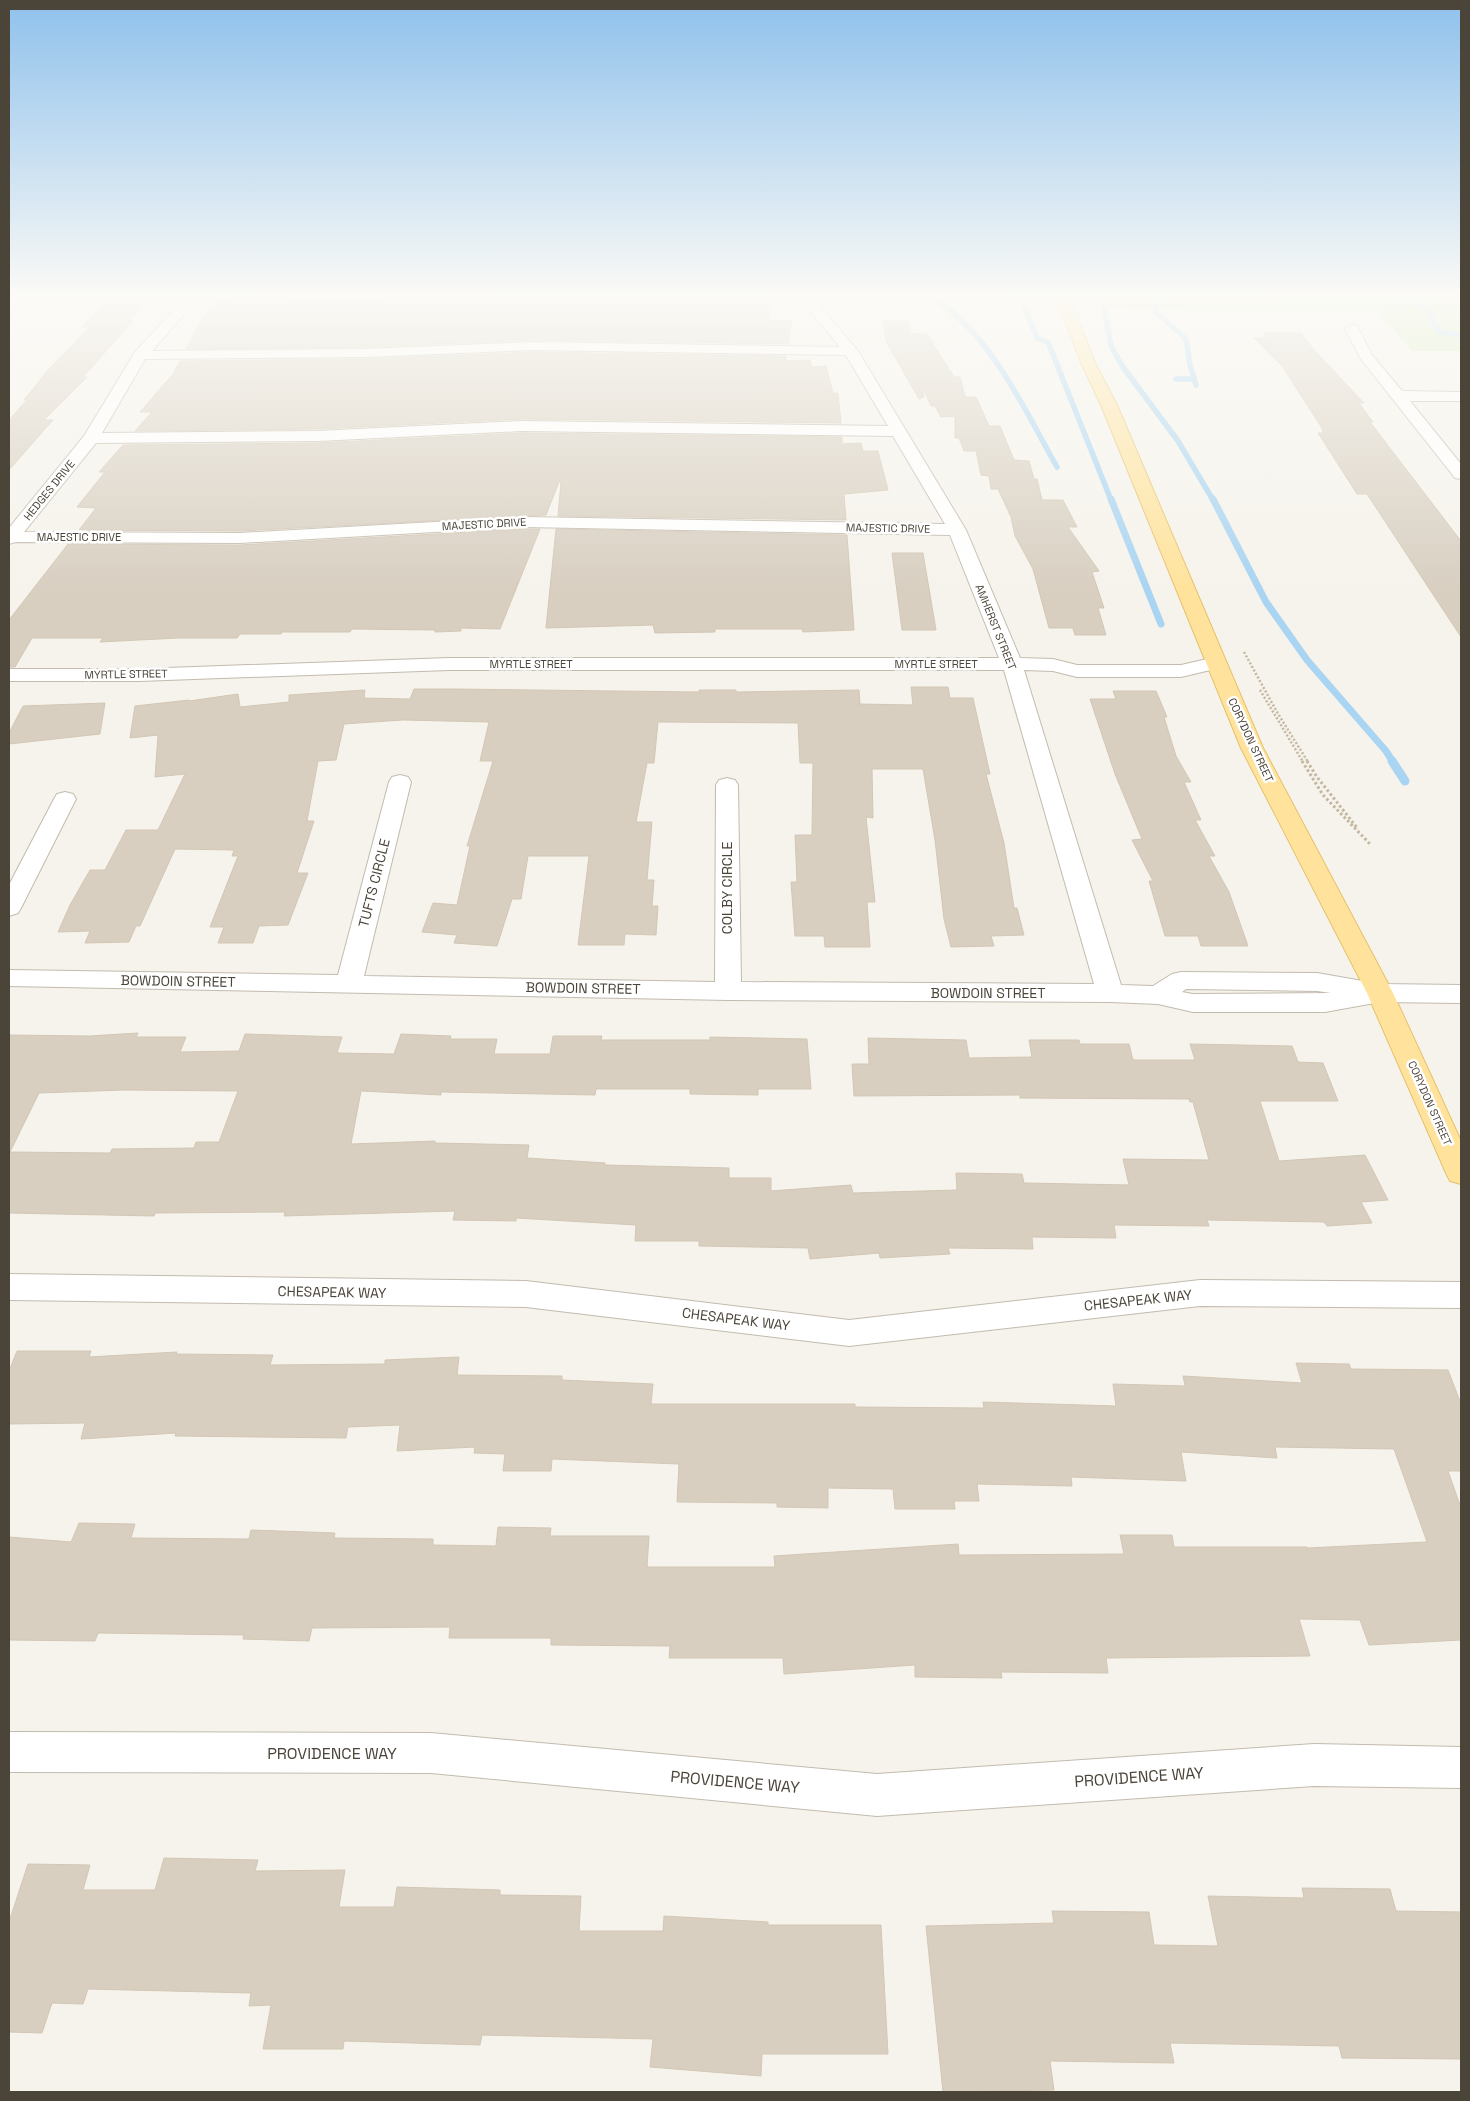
<svg xmlns="http://www.w3.org/2000/svg" width="1470" height="2101" font-family="'Space Grotesk',sans-serif">
  <style>
    .green { fill: #d2eab5 }
    .lines { fill: none; stroke-linecap: round; stroke-linejoin: round }
    .stream-far2 { stroke: #a9d4f2; stroke-width: 5.5 }
    .stream-far1 { stroke: #a9d4f2; stroke-width: 7 }
    .stream { stroke: #a9d4f2; stroke-width: 9 }
    .building { fill: #d8cfc1; stroke: #d3c7b4; fill-rule: evenodd }
    .minor-casing { stroke: #c2bbae; stroke-width: 2 }
    .major-casing { stroke: #e6c16a; stroke-width: 2 }
    .path-far2 { stroke: #c4b79f; stroke-width: 2; stroke-dasharray: 1 1; stroke-linecap: butt }
    .path-far1 { stroke: #c4b79f; stroke-width: 2.5; stroke-dasharray: 2 2; stroke-linecap: butt }
    .path { stroke: #c4b79f; stroke-width: 3; stroke-dasharray: 2.5 2.5; stroke-linecap: butt }
    .minor { fill: #fff; fill-rule: evenodd }
    .major { fill: #ffe39c; fill-rule: evenodd }
    .labels { text-anchor: middle; dominant-baseline: central; stroke-width: 5; stroke-linejoin: round; paint-order: stroke }
    .far-street-label { font-size: 11px; fill: #4b4439; stroke: #fff }
    .street-label { font-size: 14px; fill: #4b4439; stroke: #fff }
    .near-street-label { font-size: 16px; fill: #4b4439; stroke: #fff }
  </style>
  <rect width="100%" height="100%" fill="#f6f3ec"/>
  <!-- green -->
  <path class="green" d="M 1097,296 L 1461,296 L 1461,351 L 1412,351 L 1377,311 L 1213,311 L 1100,306 Z"/>
  <g class="lines">
    <!-- stream-far2 -->
    <g class="stream-far2">
      <path d="M 926,296 C 933,299 940,302 946,307 C 995,344 1027,414 1057,467"/>
      <path d="M 1020,296 L 1037,338 L 1048,342 L 1111,500"/>
      <path d="M 1163,296 L 1155,302 L 1155,311 L 1186,339 L 1190,365 L 1196,385"/>
      <path d="M 1254,296 L 1313,296"/>
      <path d="M 1396,296 L 1426,308 L 1439,332 L 1461,335"/>
      <path d="M 1103,302 L 1111,346 L 1123,367 L 1178,441 L 1213,500"/>
      <path d="M 1176,379 L 1194,379"/>
    </g>
    <!-- stream-far1 -->
    <g class="stream-far1">
      <path d="M 1111,499 L 1161,624"/>
      <path d="M 1213,499 L 1266,602 L 1307,660 L 1386,751 L 1393,762"/>
    </g>
    <!-- stream -->
    <path class="stream" d="M 1392,761 L 1405,781"/>
  </g>
  <!-- building -->
  <g class="building">
    <path d="M 111,296 L 152,296 L 128,321 L 133,321 L 83,377 L 87,377 L 44,420 L 53,420 L 9,470 L 9,420 L 27,400 L 24,400 L 48,370 L 90,327 L 82,327 Z"/>
    <path d="M 456,296 L 768,296 L 769,320 L 792,320 L 788,344 L 534,340 L 365,347 L 186,349 L 201,321 L 215,302 L 227,302 L 231,297 L 377,299 L 378,298 Z"/>
    <path d="M 883,321 L 909,321 L 911,334 L 927,334 L 954,377 L 960,377 L 965,397 L 976,397 L 989,426 L 1000,426 L 1014,460 L 1029,461 L 1034,479 L 1037,479 L 1042,500 L 1063,500 L 1077,527 L 1068,527 L 1099,571 L 1092,572 L 1104,608 L 1098,608 L 1106,635 L 1075,635 L 1073,628 L 1049,628 L 1033,569 L 1015,536 L 1011,517 L 998,489 L 991,489 L 989,476 L 981,475 L 976,451 L 964,451 L 959,438 L 955,438 L 955,416 L 941,417 L 935,406 L 931,406 L 922,385 L 924,397 L 919,399 L 886,341 Z"/>
    <path d="M 1263,333 L 1301,333 L 1314,350 L 1364,403 L 1359,403 L 1373,422 L 1370,422 L 1461,541 L 1461,637 L 1367,494 L 1357,494 L 1318,433 L 1323,433 L 1322,428 L 1282,366 L 1254,338 L 1267,338 Z"/>
    <path d="M 534,352 L 786,356 L 785,361 L 810,360 L 812,367 L 826,366 L 833,393 L 838,393 L 841,423 L 522,419 L 318,429 L 135,431 L 152,412 L 140,412 L 173,374 L 180,361 L 365,359 Z"/>
    <path d="M 522,433 L 842,437 L 842,444 L 861,443 L 863,451 L 878,451 L 888,490 L 844,494 L 846,520 L 558,516 L 561,482 L 559,482 L 546,515 L 240,531 L 79,530 L 96,508 L 77,507 L 105,472 L 99,472 L 123,445 L 318,443 Z"/>
    <path d="M 524,529 L 540,529 L 500,629 L 461,628 L 461,631 L 435,632 L 435,630 L 352,629 L 350,632 L 282,632 L 281,634 L 240,634 L 237,638 L 178,638 L 100,642 L 103,638 L 32,638 L 15,667 L 9,667 L 9,620 L 68,544 L 240,545 Z"/>
    <path d="M 556,529 L 847,535 L 854,630 L 803,632 L 802,629 L 715,629 L 715,632 L 655,633 L 653,625 L 546,628 Z"/>
    <path d="M 892,553 L 923,553 L 936,630 L 902,630 Z"/>
    <path d="M 911,687 L 948,687 L 950,698 L 973,698 L 990,774 L 986,774 L 1004,843 L 1014,908 L 1017,908 L 1024,935 L 991,936 L 994,946 L 951,947 L 944,919 L 935,840 L 923,769 L 872,769 L 873,818 L 866,817 L 875,902 L 867,902 L 870,947 L 825,947 L 824,936 L 795,936 L 791,882 L 797,882 L 795,835 L 812,835 L 813,763 L 800,763 L 798,723 L 658,722 L 654,763 L 647,763 L 636,822 L 652,822 L 647,880 L 654,880 L 652,906 L 658,906 L 656,935 L 625,934 L 624,945 L 578,945 L 589,856 L 528,856 L 521,899 L 512,899 L 497,946 L 454,943 L 457,935 L 422,932 L 433,903 L 457,905 L 470,846 L 467,846 L 493,761 L 480,761 L 489,722 L 403,720 L 344,724 L 336,760 L 318,761 L 307,821 L 314,821 L 297,873 L 308,873 L 288,925 L 259,926 L 253,943 L 218,943 L 224,927 L 210,927 L 238,856 L 232,856 L 234,850 L 175,849 L 140,926 L 136,926 L 129,942 L 85,943 L 90,931 L 58,932 L 70,905 L 90,870 L 105,870 L 126,830 L 158,830 L 185,774 L 155,777 L 158,735 L 130,738 L 135,706 L 189,700 L 189,701 L 238,694 L 240,707 L 289,702 L 289,695 L 365,690 L 364,698 L 410,699 L 414,689 L 454,689 L 699,692 L 699,690 L 736,690 L 736,692 L 859,690 L 860,704 L 913,705 Z"/>
    <path d="M 1113,691 L 1156,691 L 1167,717 L 1164,717 L 1176,756 L 1191,782 L 1184,782 L 1201,820 L 1195,820 L 1215,856 L 1209,856 L 1229,892 L 1248,946 L 1201,946 L 1198,936 L 1165,936 L 1149,881 L 1153,881 L 1132,840 L 1142,839 L 1115,774 L 1090,699 L 1116,699 Z"/>
    <path d="M 105,703 L 100,734 L 9,744 L 9,733 L 23,706 Z"/>
    <path d="M 138,1033 L 136,1037 L 186,1037 L 180,1052 L 239,1051 L 245,1034 L 342,1037 L 337,1053 L 394,1054 L 401,1034 L 451,1036 L 450,1039 L 497,1039 L 494,1054 L 550,1054 L 553,1036 L 602,1036 L 601,1040 L 710,1040 L 710,1037 L 807,1039 L 811,1089 L 758,1089 L 758,1095 L 690,1094 L 690,1089 L 596,1089 L 595,1095 L 441,1092 L 441,1095 L 361,1091 L 351,1144 L 435,1141 L 435,1143 L 529,1145 L 527,1158 L 605,1163 L 605,1165 L 729,1168 L 729,1178 L 771,1178 L 771,1191 L 851,1185 L 853,1193 L 957,1190 L 956,1173 L 1022,1174 L 1024,1183 L 1129,1185 L 1123,1159 L 1209,1160 L 1193,1102 L 1190,1102 L 1189,1099 L 1020,1098 L 1020,1095 L 854,1096 L 852,1064 L 869,1064 L 868,1038 L 966,1040 L 969,1058 L 1032,1057 L 1029,1040 L 1079,1040 L 1080,1044 L 1129,1044 L 1133,1060 L 1195,1060 L 1190,1044 L 1292,1046 L 1298,1062 L 1323,1063 L 1338,1101 L 1260,1101 L 1279,1161 L 1365,1155 L 1388,1200 L 1361,1202 L 1372,1223 L 1327,1226 L 1324,1222 L 1207,1220 L 1209,1226 L 1114,1225 L 1116,1238 L 1032,1237 L 1033,1249 L 948,1248 L 950,1254 L 880,1258 L 879,1253 L 810,1259 L 808,1248 L 699,1246 L 699,1241 L 635,1241 L 636,1225 L 516,1218 L 516,1221 L 453,1220 L 455,1211 L 284,1216 L 285,1212 L 155,1213 L 154,1216 L 9,1213 L 9,1035 L 89,1036 ZM 124,1090 L 238,1091 L 219,1142 L 196,1142 L 194,1148 L 112,1149 L 110,1153 L 10,1152 L 39,1093 Z"/>
    <path d="M 17,1351 L 91,1351 L 89,1357 L 177,1352 L 176,1354 L 273,1355 L 270,1365 L 385,1364 L 385,1360 L 459,1357 L 457,1375 L 562,1376 L 562,1380 L 653,1384 L 651,1404 L 855,1404 L 855,1407 L 984,1408 L 983,1402 L 1116,1406 L 1113,1384 L 1185,1386 L 1183,1376 L 1302,1383 L 1296,1363 L 1349,1364 L 1351,1369 L 1448,1370 L 1461,1404 L 1461,1471 L 1448,1471 L 1461,1508 L 1461,1640 L 1369,1645 L 1360,1620 L 1299,1619 L 1310,1656 L 1106,1658 L 1108,1673 L 1001,1672 L 1002,1678 L 915,1677 L 915,1665 L 784,1674 L 783,1658 L 669,1658 L 670,1646 L 551,1645 L 551,1638 L 449,1638 L 450,1627 L 312,1628 L 309,1641 L 243,1639 L 244,1635 L 98,1633 L 95,1641 L 9,1640 L 9,1537 L 71,1542 L 79,1523 L 135,1524 L 131,1538 L 249,1539 L 251,1530 L 335,1533 L 334,1538 L 433,1539 L 433,1545 L 496,1546 L 498,1527 L 551,1528 L 550,1536 L 649,1536 L 647,1567 L 775,1567 L 774,1556 L 958,1544 L 959,1555 L 1124,1554 L 1120,1535 L 1172,1535 L 1174,1547 L 1307,1547 L 1308,1548 L 1427,1542 L 1394,1449 L 1275,1447 L 1277,1458 L 1181,1452 L 1186,1481 L 1071,1477 L 1072,1486 L 977,1484 L 979,1501 L 954,1501 L 955,1509 L 895,1509 L 893,1489 L 828,1488 L 828,1508 L 777,1507 L 777,1503 L 677,1502 L 679,1464 L 552,1459 L 551,1471 L 503,1471 L 505,1454 L 474,1453 L 475,1447 L 397,1451 L 400,1425 L 348,1427 L 346,1438 L 175,1436 L 176,1433 L 81,1439 L 85,1423 L 9,1424 L 9,1371 Z"/>
    <path d="M 164,1858 L 258,1860 L 255,1871 L 345,1870 L 339,1907 L 394,1907 L 397,1887 L 500,1890 L 500,1895 L 581,1896 L 579,1931 L 663,1931 L 664,1916 L 768,1922 L 768,1925 L 881,1925 L 888,2054 L 762,2054 L 761,2076 L 650,2067 L 653,2039 L 482,2035 L 480,2045 L 344,2041 L 343,2049 L 263,2049 L 271,2005 L 249,2006 L 251,1993 L 88,1989 L 83,2004 L 52,2003 L 42,2033 L 9,2032 L 9,1922 L 28,1864 L 90,1865 L 83,1890 L 155,1890 Z"/>
    <path d="M 1302,1888 L 1390,1889 L 1396,1911 L 1461,1912 L 1461,2059 L 1342,2058 L 1339,2046 L 1170,2043 L 1174,2063 L 1050,2061 L 1054,2090 L 943,2092 L 926,1926 L 1054,1923 L 1052,1911 L 1149,1912 L 1154,1945 L 1218,1946 L 1208,1896 L 1304,1898 Z"/>
  </g>
  <g class="lines">
    <!-- minor casing -->
    <g class="minor-casing">
      <g id="minor">
        <path d="M 187,296 L 200,296 L 152,351 L 365,349 L 534,342 L 840,347 L 798,296 L 811,296 L 858,351 L 966,530 L 1020,658 L 1053,659 L 1077,665 L 1181,665 L 1216,657 L 1223,659 L 1226,663 L 1223,667 L 1181,677 L 1077,677 L 1053,671 L 1024,670 L 1121,985 L 1153,986 L 1172,974 L 1181,972 L 1317,973 L 1380,984 L 1461,985 L 1461,1003 L 1380,1002 L 1325,1012 L 1193,1012 L 1158,1004 L 1110,1002 L 728,1000 L 9,986 L 9,970 L 338,975 L 389,782 L 392,777 L 400,775 L 408,777 L 411,782 L 364,976 L 715,982 L 716,785 L 719,780 L 727,778 L 735,780 L 738,785 L 741,982 L 1094,984 L 1004,670 L 449,670 L 139,681 L 9,681 L 9,669 L 139,669 L 449,658 L 999,658 L 950,535 L 524,527 L 240,543 L 16,542 L 9,544 L 9,528 L 84,436 L 135,352 ZM 534,350 L 846,355 L 888,426 L 522,421 L 318,431 L 102,433 L 145,359 L 365,357 ZM 522,431 L 893,436 L 945,524 L 524,517 L 240,533 L 24,532 L 96,443 L 318,441 ZM 1186,989 L 1317,991 L 1331,993 L 1193,994 L 1182,992 Z"/>
        <path d="M 1352,325 L 1357,326 L 1372,355 L 1402,391 L 1461,392 L 1461,401 L 1410,401 L 1461,464 L 1461,479 L 1455,478 L 1361,359 L 1345,329 Z"/>
        <path d="M 65,792 L 73,794 L 76,799 L 21,908 L 18,913 L 9,916 L 9,885 L 54,799 L 57,794 Z"/>
        <path d="M 9,1274 L 526,1281 L 849,1320 L 1200,1280 L 1461,1282 L 1461,1308 L 1200,1306 L 849,1346 L 526,1307 L 9,1300 Z"/>
        <path d="M 9,1732 L 431,1733 L 877,1774 L 1314,1744 L 1461,1747 L 1461,1788 L 1314,1786 L 877,1816 L 431,1773 L 9,1772 Z"/>
      </g>
    </g>
    <!-- major casing -->
    <g class="major-casing">
      <path id="major" d="M 1055,296 L 1069,296 L 1096,365 L 1117,405 L 1263,748 L 1393,993 L 1461,1141 L 1461,1184 L 1450,1181 L 1446,1173 L 1367,993 L 1241,748 L 1101,405 L 1082,365 Z"/>
    </g>
    <!-- path-far2 -->
    <g class="path-far2">
      <path d="M 1445,296 L 1461,306"/>
      <path d="M 9,314 L 28,302 L 43,296"/>
    </g>
    <!-- path-far1 -->
    <g class="path-far1">
      <path d="M 1244,652 L 1277,712 L 1308,762"/>
      <path d="M 1260,690 L 1303,762"/>
    </g>
    <!-- path -->
    <g class="path">
      <path d="M 1302,761 L 1323,795 L 1371,845"/>
      <path d="M 1307,761 L 1317,777 L 1358,829"/>
    </g>
    <!-- minor -->
    <use href="#minor" class="minor"/>
    <!-- major -->
    <use href="#major" class="major"/>
  </g>
  <!-- sky -->
  <linearGradient id="sky" x2="0" y2="1"><stop stop-color="#8fc1ec"/><stop offset="0.5" stop-color="#fbfaf6"/><stop offset="1" stop-color="#fbfaf6" stop-opacity="0"/></linearGradient>
  <rect width="1470" height="590" fill="url(#sky)"/>
  <g class="labels">
    <!-- far-street labels -->
    <g class="far-street-label">
      <text transform="translate(49 490) rotate(-51)">HEDGES DRIVE</text>
      <text transform="translate(484 524) rotate(-3)">MAJESTIC DRIVE</text>
      <text transform="translate(888 528) rotate(1)">MAJESTIC DRIVE</text>
      <text x="79" y="537">MAJESTIC DRIVE</text>
      <text transform="translate(996 627) rotate(68)">AMHERST STREET</text>
      <text x="531" y="664">MYRTLE STREET</text>
      <text x="936" y="664">MYRTLE STREET</text>
      <text transform="translate(126 674) rotate(-1)">MYRTLE STREET</text>
      <text transform="translate(1251 740) rotate(65)">CORYDON STREET</text>
      <text transform="translate(1430 1103) rotate(66)">CORYDON STREET</text>
    </g>
    <!-- street labels -->
    <g class="street-label">
      <text transform="translate(374 883) rotate(-76)">TUFTS CIRCLE</text>
      <text transform="translate(727 888) rotate(-90)">COLBY CIRCLE</text>
      <text transform="translate(178 981) rotate(1)">BOWDOIN STREET</text>
      <text transform="translate(583 988) rotate(1)">BOWDOIN STREET</text>
      <text x="988" y="993">BOWDOIN STREET</text>
      <text transform="translate(332 1292) rotate(1)">CHESAPEAK WAY</text>
      <text transform="translate(1138 1300) rotate(-6)">CHESAPEAK WAY</text>
      <text transform="translate(736 1319) rotate(7)">CHESAPEAK WAY</text>
    </g>
    <!-- near-street labels -->
    <g class="near-street-label">
      <text x="332" y="1753">PROVIDENCE WAY</text>
      <text transform="translate(1139 1777) rotate(-4)">PROVIDENCE WAY</text>
      <text transform="translate(735 1782) rotate(5)">PROVIDENCE WAY</text>
    </g>
  </g>
  <!-- border -->
  <rect width="1470" height="2101" fill="none" stroke="#4b4439" stroke-width="20"/>
</svg>
